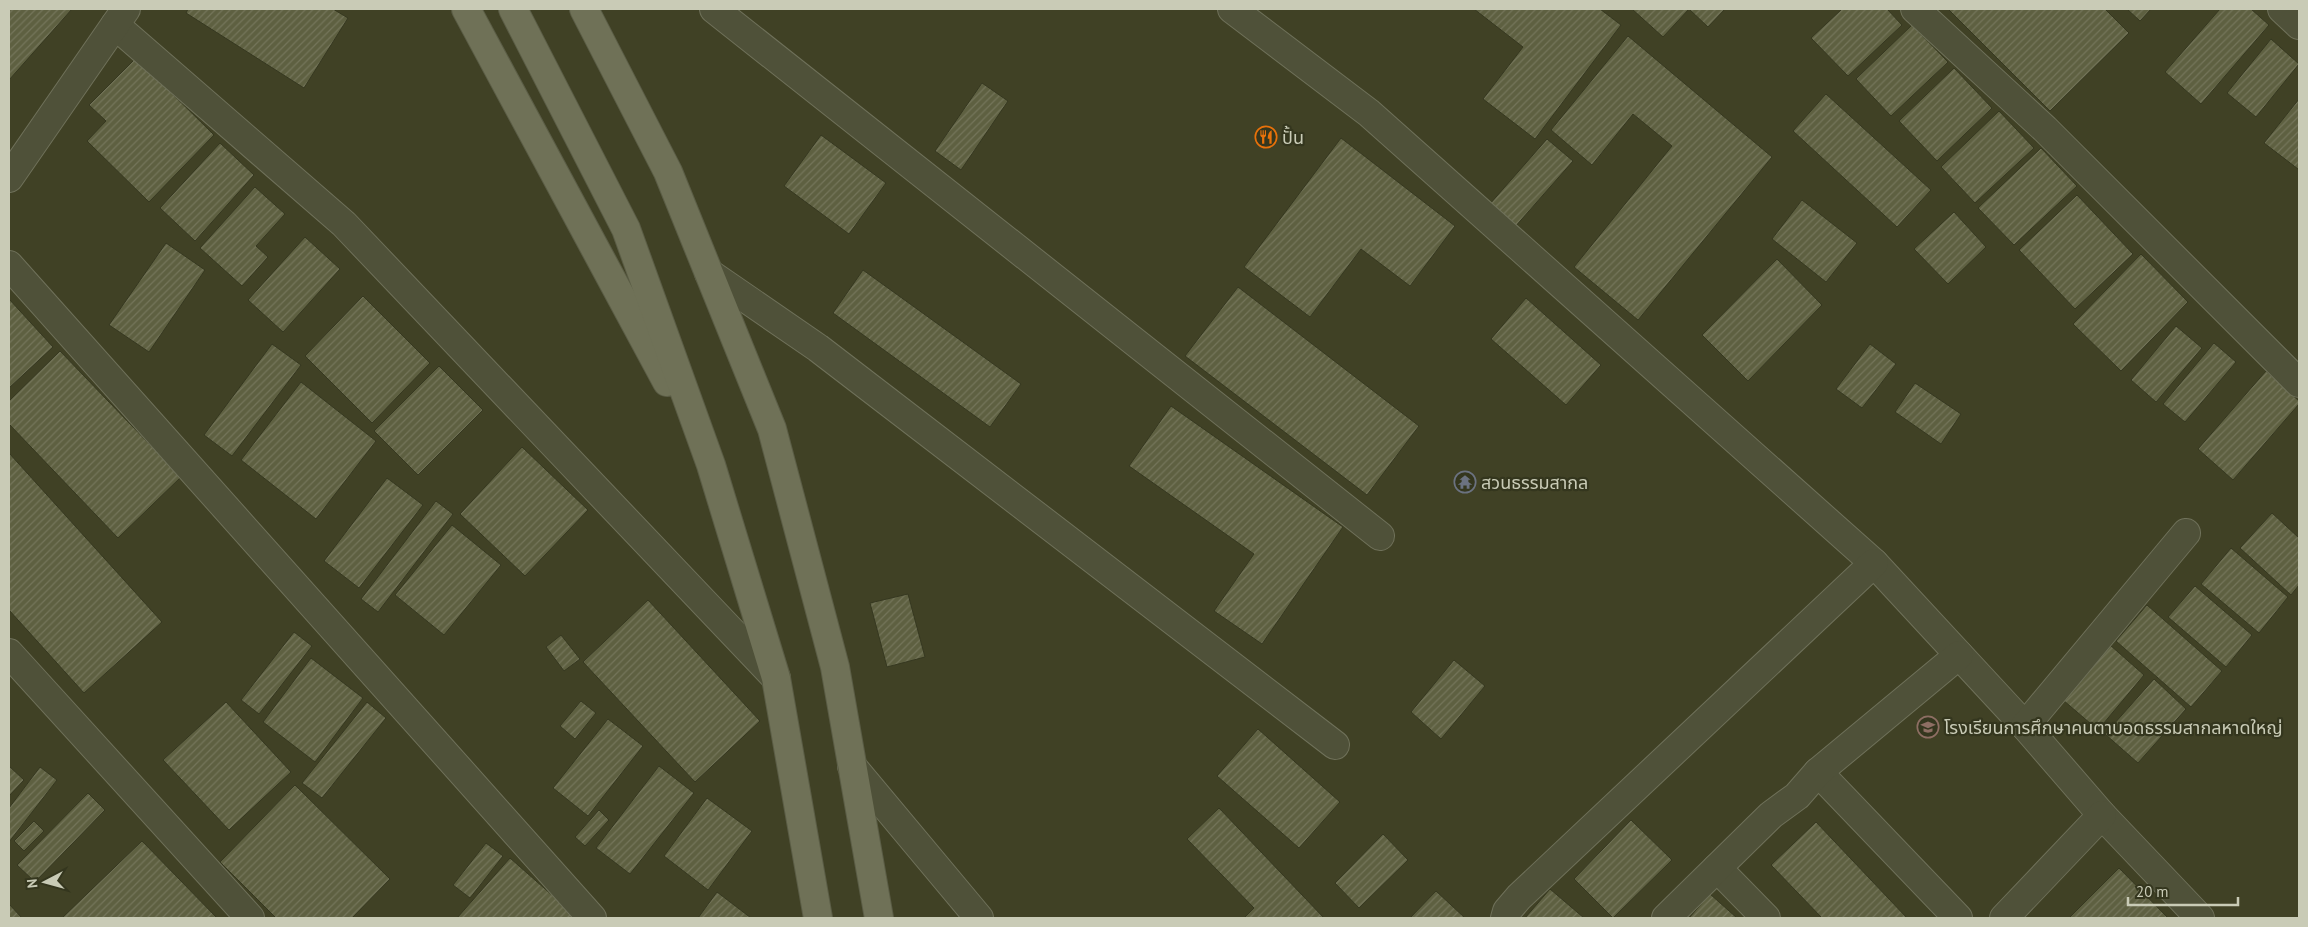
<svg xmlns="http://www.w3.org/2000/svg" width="2308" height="927" font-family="'PT Sans','Noto Sans Thai',sans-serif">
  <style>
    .building { fill: url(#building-hatch); stroke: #363820 }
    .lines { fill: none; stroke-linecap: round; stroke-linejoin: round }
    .minor-casing { stroke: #6f715a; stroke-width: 30 }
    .major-casing { stroke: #5b5d46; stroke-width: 30 }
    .minor { stroke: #4f5139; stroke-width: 28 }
    .major { stroke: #6f7157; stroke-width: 28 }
    .labels { text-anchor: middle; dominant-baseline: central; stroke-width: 4.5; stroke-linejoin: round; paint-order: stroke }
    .poi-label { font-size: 18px; fill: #c9cbb6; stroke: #34361e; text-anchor: start }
  </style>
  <defs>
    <pattern id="building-hatch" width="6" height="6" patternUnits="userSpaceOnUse" patternTransform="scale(1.25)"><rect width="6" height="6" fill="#5e6041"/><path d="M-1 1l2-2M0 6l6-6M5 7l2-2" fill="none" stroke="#74755a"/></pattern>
  </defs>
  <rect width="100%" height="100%" fill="#404125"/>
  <!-- building -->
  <g class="building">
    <path d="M 9,9 L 72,9 L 9,80 Z"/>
    <path d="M 188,9 L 333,9 L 348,18 L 304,88 L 186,13 Z"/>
    <path d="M 1474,9 L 1600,9 L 1621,25 L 1535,139 L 1483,99 L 1523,47 Z"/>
    <path d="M 1632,9 L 1725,9 L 1708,27 L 1689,9 L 1663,37 Z"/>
    <path d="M 1842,9 L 1887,9 L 1902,25 L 1848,76 L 1811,38 Z"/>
    <path d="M 1948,9 L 2105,9 L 2129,33 L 2050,111 Z"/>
    <path d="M 2127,9 L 2151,9 L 2140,21 Z"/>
    <path d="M 2220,9 L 2251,9 L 2269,25 L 2201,104 L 2165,72 Z"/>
    <path d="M 1912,25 L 1948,62 L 1891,116 L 1856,79 Z"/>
    <path d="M 1628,36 L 1772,157 L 1638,320 L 1574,267 L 1672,146 L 1633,114 L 1592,165 L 1551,130 Z"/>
    <path d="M 2271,39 L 2299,64 L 2256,117 L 2227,93 Z"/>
    <path d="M 136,58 L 214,135 L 149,202 L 87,141 L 106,121 L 89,105 Z"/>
    <path d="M 1954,68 L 1992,108 L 1937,161 L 1899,121 Z"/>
    <path d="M 982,83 L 1008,101 L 961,170 L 935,151 Z"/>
    <path d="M 1826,94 L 1931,190 L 1897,227 L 1793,131 Z"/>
    <path d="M 2299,99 L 2299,168 L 2298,169 L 2264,143 Z"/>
    <path d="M 1999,111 L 2034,148 L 1975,203 L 1941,167 Z"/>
    <path d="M 821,135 L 886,183 L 849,234 L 784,186 Z"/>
    <path d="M 1341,138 L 1455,226 L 1410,286 L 1361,249 L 1310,317 L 1244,267 Z"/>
    <path d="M 1547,139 L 1573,161 L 1514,228 L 1489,205 Z"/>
    <path d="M 220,143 L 254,175 L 195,241 L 160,208 Z"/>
    <path d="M 2041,148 L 2077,186 L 2014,245 L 1978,208 Z"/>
    <path d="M 255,187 L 285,214 L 256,246 L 268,257 L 242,286 L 200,248 Z"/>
    <path d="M 2077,195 L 2133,254 L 2075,309 L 2019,250 Z"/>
    <path d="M 1802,200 L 1857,243 L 1826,282 L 1772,239 Z"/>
    <path d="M 1954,212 L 1986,247 L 1948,284 L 1914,249 Z"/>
    <path d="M 305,237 L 340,269 L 283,332 L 248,300 Z"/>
    <path d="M 166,243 L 205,270 L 149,352 L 109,325 Z"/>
    <path d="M 2141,254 L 2188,302 L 2121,371 L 2073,324 Z"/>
    <path d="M 1777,259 L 1822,305 L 1748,381 L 1702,335 Z"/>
    <path d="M 863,270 L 1021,384 L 990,427 L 833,313 Z"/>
    <path d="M 1238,287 L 1419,426 L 1367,495 L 1185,356 Z"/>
    <path d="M 363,296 L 430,363 L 372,423 L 305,356 Z"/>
    <path d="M 1526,298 L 1601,365 L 1566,405 L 1491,339 Z"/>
    <path d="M 9,299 L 53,347 L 9,388 Z"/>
    <path d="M 2176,326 L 2202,348 L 2156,402 L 2131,380 Z"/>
    <path d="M 2214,343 L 2236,362 L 2185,422 L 2163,404 Z"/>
    <path d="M 272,344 L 301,365 L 232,456 L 204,435 Z"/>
    <path d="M 1870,344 L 1896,364 L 1862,408 L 1836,389 Z"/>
    <path d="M 60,351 L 181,477 L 118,538 L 9,424 L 9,401 Z"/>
    <path d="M 439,366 L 483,410 L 418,475 L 374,431 Z"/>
    <path d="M 2266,371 L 2299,401 L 2299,404 L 2233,480 L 2198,449 Z"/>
    <path d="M 301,382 L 376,441 L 316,519 L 241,460 Z"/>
    <path d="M 1915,383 L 1961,414 L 1941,444 L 1895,412 Z"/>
    <path d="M 1171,406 L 1343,527 L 1262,644 L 1214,611 L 1254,554 L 1129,466 Z"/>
    <path d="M 522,447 L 588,510 L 525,576 L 460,514 Z"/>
    <path d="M 9,453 L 162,622 L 84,693 L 9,610 Z"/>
    <path d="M 387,478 L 423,505 L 359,588 L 324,561 Z"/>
    <path d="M 436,501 L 453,514 L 378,612 L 361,599 Z"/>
    <path d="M 2272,513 L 2299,538 L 2299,585 L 2291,595 L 2240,548 Z"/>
    <path d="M 452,525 L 501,565 L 444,635 L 395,595 Z"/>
    <path d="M 2231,548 L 2288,597 L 2259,633 L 2201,584 Z"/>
    <path d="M 2195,586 L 2252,635 L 2226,667 L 2168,617 Z"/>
    <path d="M 908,594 L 925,657 L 887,667 L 870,603 Z"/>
    <path d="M 648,600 L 760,721 L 695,782 L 583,662 Z"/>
    <path d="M 2147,605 L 2222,671 L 2191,707 L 2116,641 Z"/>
    <path d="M 294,632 L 312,646 L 259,714 L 241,700 Z"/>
    <path d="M 561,635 L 580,659 L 564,671 L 546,647 Z"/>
    <path d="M 2110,645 L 2144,675 L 2098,730 L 2063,700 Z"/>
    <path d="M 311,658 L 363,698 L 315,762 L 263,722 Z"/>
    <path d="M 1454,660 L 1485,686 L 1441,739 L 1411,712 Z"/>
    <path d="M 2154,679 L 2186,709 L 2138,763 L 2105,734 Z"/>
    <path d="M 581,701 L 596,713 L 575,739 L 560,726 Z"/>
    <path d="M 226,702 L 291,772 L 229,830 L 163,760 Z"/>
    <path d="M 367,702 L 386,718 L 322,798 L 302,783 Z"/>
    <path d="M 608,719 L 643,746 L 588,816 L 553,788 Z"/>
    <path d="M 1258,729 L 1340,802 L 1299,848 L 1217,776 Z"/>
    <path d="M 9,766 L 24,780 L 9,796 Z"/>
    <path d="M 659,766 L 694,793 L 630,874 L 596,848 Z"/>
    <path d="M 40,767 L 57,780 L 9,842 L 9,808 Z"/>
    <path d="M 295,785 L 390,879 L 352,918 L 276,918 L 220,862 Z"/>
    <path d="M 88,793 L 105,810 L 35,882 L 17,865 Z"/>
    <path d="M 707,798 L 752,831 L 708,890 L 664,856 Z"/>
    <path d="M 1219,808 L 1324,918 L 1244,918 L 1254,908 L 1187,839 Z"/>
    <path d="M 599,810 L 609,820 L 585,846 L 575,837 Z"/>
    <path d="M 1631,820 L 1672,860 L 1613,918 L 1574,879 Z"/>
    <path d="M 34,821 L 44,831 L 24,851 L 14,841 Z"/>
    <path d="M 1816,822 L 1907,918 L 1822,918 L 1771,865 Z"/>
    <path d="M 1383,834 L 1408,860 L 1359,908 L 1335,883 Z"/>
    <path d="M 142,841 L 217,918 L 65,918 L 63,917 Z"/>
    <path d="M 486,843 L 503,856 L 470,898 L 453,885 Z"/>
    <path d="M 510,858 L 578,918 L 457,918 Z"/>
    <path d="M 2119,868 L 2168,918 L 2069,918 Z"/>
    <path d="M 1550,889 L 1584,918 L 1525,918 Z"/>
    <path d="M 1436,891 L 1465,918 L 1410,918 Z"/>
    <path d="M 717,892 L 751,918 L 698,918 Z"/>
    <path d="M 1710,894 L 1737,918 L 1689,918 Z"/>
    <path d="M 9,904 L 22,918 L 9,918 Z"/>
  </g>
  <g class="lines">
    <!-- minor casing -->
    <g class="minor-casing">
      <g id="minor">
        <path d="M 714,9 L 1380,536"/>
        <path d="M 1232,9 L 1369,113 L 1874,563 L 2025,726 L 2102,815 L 2200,918"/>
        <path d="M 1915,9 L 2045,129 L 2299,383"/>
        <path d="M 2282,9 L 2299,25"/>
        <path d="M 115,25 L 344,224 L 776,678"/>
        <path d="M 9,178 L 126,9"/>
        <path d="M 9,265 L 592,918"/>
        <path d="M 709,273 L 818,348 L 1335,745"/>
        <path d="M 9,653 L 250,918"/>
        <path d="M 2025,726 L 2186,533"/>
        <path d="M 852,766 L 979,918"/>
        <path d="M 1818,772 L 1958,918"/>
        <path d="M 1717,868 L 1766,918"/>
        <path d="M 1505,918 L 1507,911 L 1519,897 L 1874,563"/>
        <path d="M 1666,918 L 1771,815 L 1797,796 L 1818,772 L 1959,655"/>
        <path d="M 2004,918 L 2102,815"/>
      </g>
    </g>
    <!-- major casing -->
    <g class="major-casing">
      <g id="major">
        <path d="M 466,9 L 667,382"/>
        <path d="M 513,9 L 626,229 L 711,465 L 776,678 L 818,918"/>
        <path d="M 584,9 L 668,172 L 772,429 L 835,667 L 879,918"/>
      </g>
    </g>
    <!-- minor -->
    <use href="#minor" class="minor"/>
    <!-- major -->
    <use href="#major" class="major"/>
  </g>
  <!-- icons -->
  <defs>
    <g id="restaurant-ring" transform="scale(1.125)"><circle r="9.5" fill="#34361e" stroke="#e8710a" stroke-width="1.5"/><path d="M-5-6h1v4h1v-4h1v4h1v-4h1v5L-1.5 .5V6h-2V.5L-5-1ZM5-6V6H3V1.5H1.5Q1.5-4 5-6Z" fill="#e8710a"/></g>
    <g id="temple-ring" transform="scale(1.125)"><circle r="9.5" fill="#34361e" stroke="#6b7280" stroke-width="1.5"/><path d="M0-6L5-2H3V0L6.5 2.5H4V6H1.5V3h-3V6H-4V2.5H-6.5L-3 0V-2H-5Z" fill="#6b7280"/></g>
    <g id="school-ring" transform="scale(1.125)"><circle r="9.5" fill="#34361e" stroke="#8d6e63" stroke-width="1.5"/><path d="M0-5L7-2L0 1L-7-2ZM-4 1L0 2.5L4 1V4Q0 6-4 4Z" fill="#8d6e63"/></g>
  </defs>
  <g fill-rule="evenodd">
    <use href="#restaurant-ring" x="1266" y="137"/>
    <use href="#temple-ring" x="1465" y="482"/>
    <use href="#school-ring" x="1928" y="727"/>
  </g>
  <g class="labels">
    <!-- poi labels -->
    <g class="poi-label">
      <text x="1282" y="137">ปั้น</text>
      <text x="1481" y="482">สวนธรรมสากล</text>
      <text x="1944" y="727">โรงเรียนการศึกษาคนตาบอดธรรมสากลหาดใหญ่</text>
    </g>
  </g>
  <!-- border -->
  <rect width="2308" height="927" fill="none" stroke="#c9cbb6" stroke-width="20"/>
  <!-- north arrow -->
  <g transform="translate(45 882) rotate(264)" stroke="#34361e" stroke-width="4" paint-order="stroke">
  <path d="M0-4L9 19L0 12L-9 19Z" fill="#c9cbb6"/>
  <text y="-8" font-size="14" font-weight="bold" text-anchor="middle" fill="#c9cbb6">N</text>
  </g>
  <!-- scale -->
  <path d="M2128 897v8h110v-8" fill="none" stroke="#c9cbb6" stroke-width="2.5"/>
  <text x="2136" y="897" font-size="15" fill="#c9cbb6" stroke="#34361e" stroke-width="4" paint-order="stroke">20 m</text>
</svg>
